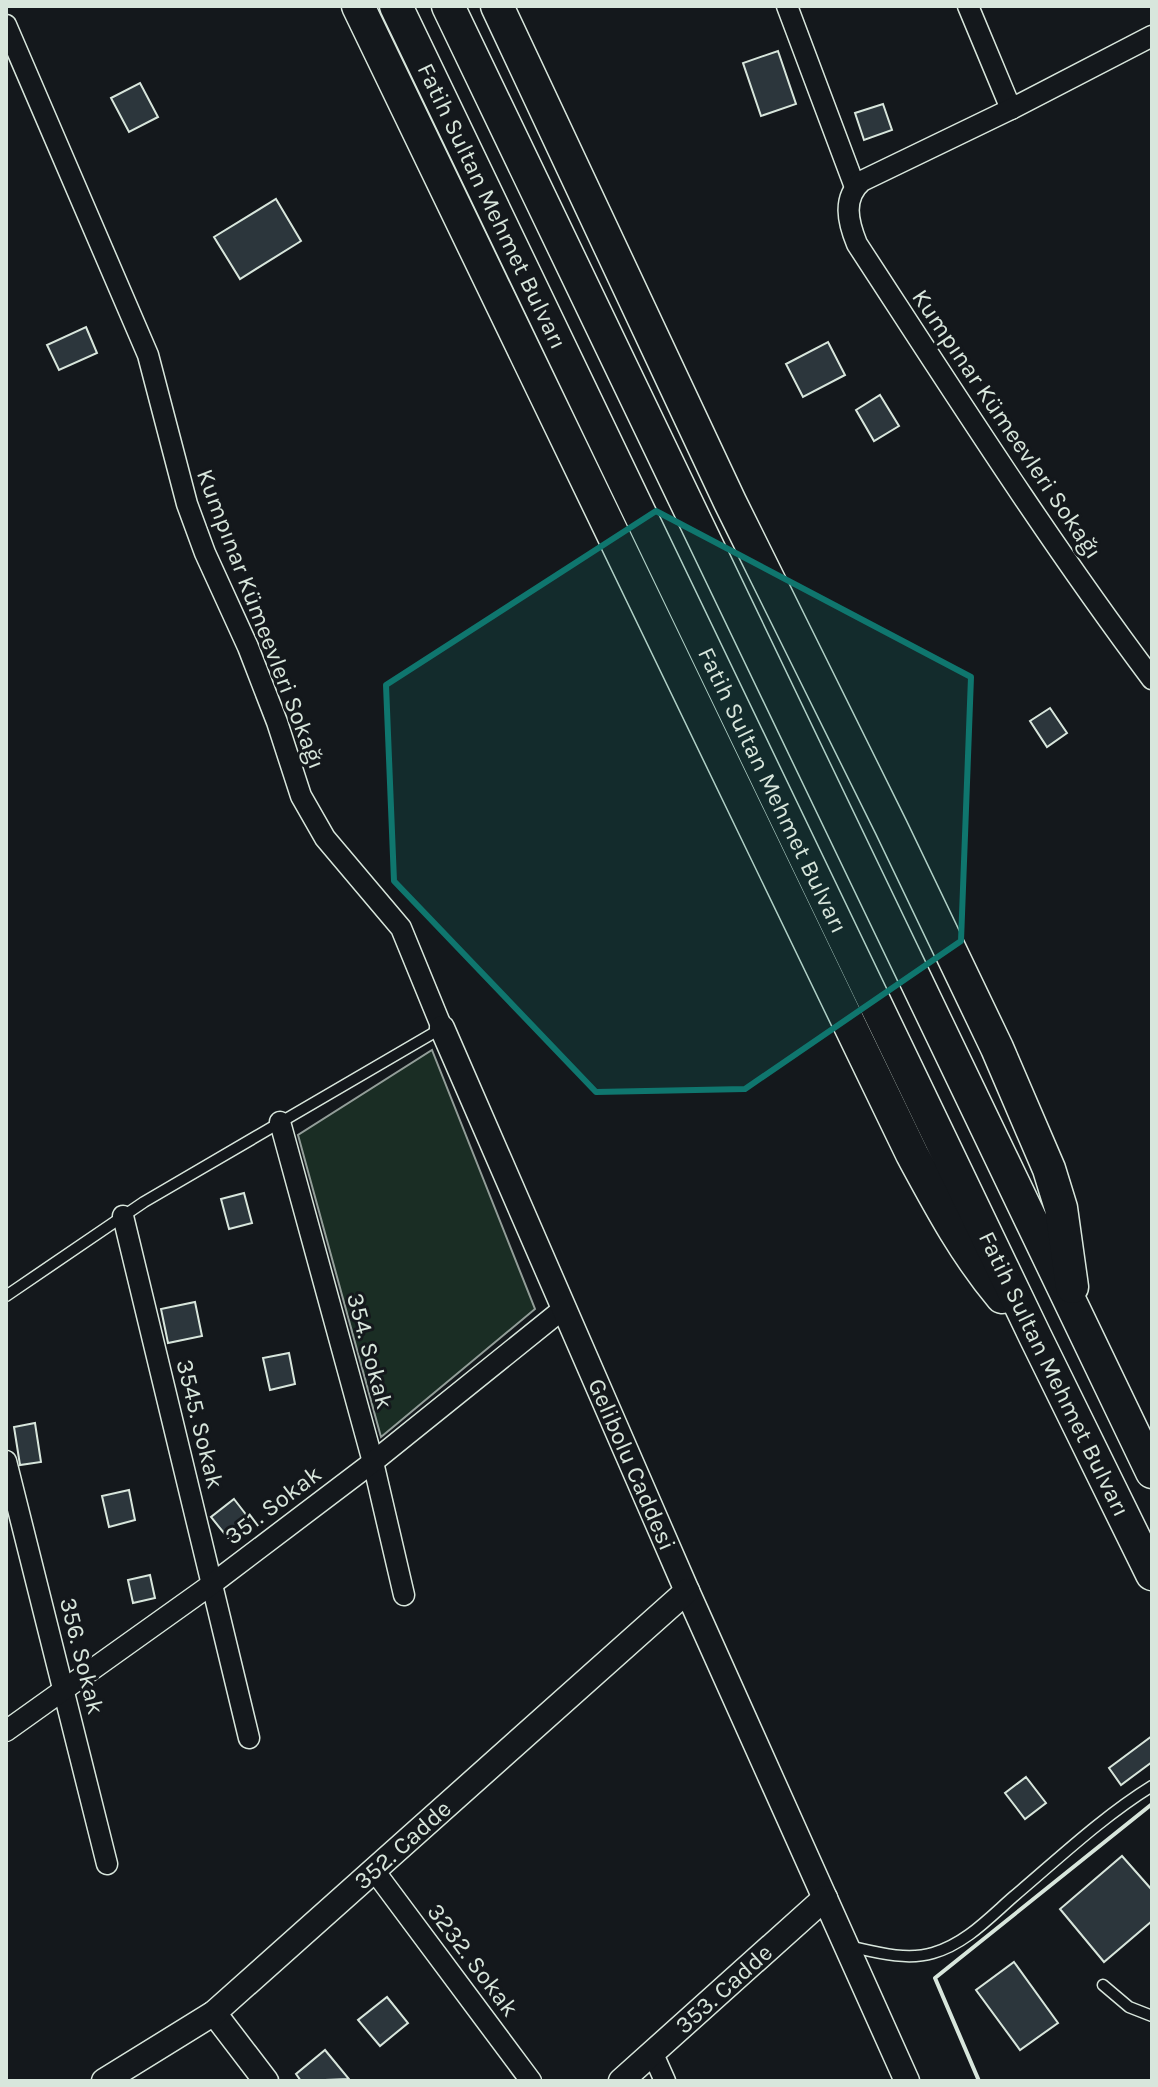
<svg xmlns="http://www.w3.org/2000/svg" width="1158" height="2087" font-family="Karla,sans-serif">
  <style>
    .green { fill: #1a2d24; stroke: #939e99; stroke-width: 2 }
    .building { fill: #2c363c; stroke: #d8e6dc; stroke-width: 2 }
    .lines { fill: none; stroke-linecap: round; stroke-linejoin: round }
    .service-casing { stroke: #d8e6dc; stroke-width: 13 }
    .minor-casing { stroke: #d8e6dc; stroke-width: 23 }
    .tertiary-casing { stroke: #d8e6dc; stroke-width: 27 }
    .trunk-casing { stroke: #d8e6dc; stroke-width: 35 }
    .service { stroke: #14181c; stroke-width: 10 }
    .minor { stroke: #14181c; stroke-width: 20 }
    .tertiary { stroke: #14181c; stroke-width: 24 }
    .trunk { stroke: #14181c; stroke-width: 32 }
    .wall { stroke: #d8e6dc; stroke-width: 4 }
    .marked { fill: #0f766e; fill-opacity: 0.2; stroke: #0f766e; stroke-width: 6; stroke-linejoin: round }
    .labels { text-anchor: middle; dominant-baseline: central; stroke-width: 6; stroke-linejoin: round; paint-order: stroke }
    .street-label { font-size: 24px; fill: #d8e6dc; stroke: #14181c }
  </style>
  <rect width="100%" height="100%" fill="#14181c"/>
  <!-- green -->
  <path class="green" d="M 432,1050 L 535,1309 L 381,1437 L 298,1135 Z"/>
  <!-- building -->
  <g class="building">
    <path d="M 778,51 L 796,104 L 761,116 L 743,63 Z"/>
    <path d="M 140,83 L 158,117 L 129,132 L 111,98 Z"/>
    <path d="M 883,104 L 892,130 L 864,140 L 855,113 Z"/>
    <path d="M 276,199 L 301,241 L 240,279 L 214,237 Z"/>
    <path d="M 86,327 L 97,353 L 59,370 L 47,345 Z"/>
    <path d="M 828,342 L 845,375 L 803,397 L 786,364 Z"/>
    <path d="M 880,395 L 899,426 L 874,441 L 856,410 Z"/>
    <path d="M 1050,708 L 1067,733 L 1047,747 L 1030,721 Z"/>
    <path d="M 244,1193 L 252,1223 L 229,1229 L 221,1199 Z"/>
    <path d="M 195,1302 L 202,1336 L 168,1343 L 161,1309 Z"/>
    <path d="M 289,1353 L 295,1384 L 270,1390 L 263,1358 Z"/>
    <path d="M 35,1423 L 41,1462 L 20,1465 L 14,1427 Z"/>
    <path d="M 129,1490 L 135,1520 L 109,1527 L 102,1496 Z"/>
    <path d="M 234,1499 L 251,1521 L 228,1538 L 211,1517 Z"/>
    <path d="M 150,1575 L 155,1598 L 133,1603 L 128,1580 Z"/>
    <path d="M 1152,1736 L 1152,1762 L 1121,1785 L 1109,1768 Z"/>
    <path d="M 1026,1777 L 1046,1803 L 1025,1819 L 1005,1793 Z"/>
    <path d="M 1122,1856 L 1152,1890 L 1152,1921 L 1104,1962 L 1060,1909 Z"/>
    <path d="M 1014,1962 L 1058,2023 L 1020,2050 L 976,1990 Z"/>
    <path d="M 387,1997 L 408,2023 L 380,2046 L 358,2020 Z"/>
    <path d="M 325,2050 L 349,2079 L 301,2081 L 296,2074 Z"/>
  </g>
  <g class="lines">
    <!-- service casing -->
    <g class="service-casing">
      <g id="service">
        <path d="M 6,1296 L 144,1202 L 442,1028"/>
        <path d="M 848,1946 C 875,1952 906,1961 933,1953 C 965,1944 989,1918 1013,1897 C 1058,1859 1102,1817 1152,1786"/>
        <path d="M 1103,1985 L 1129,2007 L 1152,2016"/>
      </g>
    </g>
    <!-- minor casing -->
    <g class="minor-casing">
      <g id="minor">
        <path d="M 787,6 L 855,187"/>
        <path d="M 968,6 L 1011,109"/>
        <path d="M 6,25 L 148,355 L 187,504 L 205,553 L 248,647 L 277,722 L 301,796 L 325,838 L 401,928 L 442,1028"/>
        <path d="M 1152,36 L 1011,109 L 862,181 C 842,198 848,222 857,244 C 953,391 1047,539 1152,679"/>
        <path d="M 280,1122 L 373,1462 L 404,1595"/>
        <path d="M 123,1216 L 249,1738"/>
        <path d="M 6,1461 L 107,1864"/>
        <path d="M 6,1731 L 212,1584 L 373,1462 L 563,1309"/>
        <path d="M 373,1869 L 531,2081"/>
        <path d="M 653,2054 L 665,2081"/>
      </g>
    </g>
    <!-- tertiary casing -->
    <g class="tertiary-casing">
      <g id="tertiary">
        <path id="s1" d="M 442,1028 L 687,1591 L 907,2081"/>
        <path d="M 214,2013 L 266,2081"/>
        <path id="s2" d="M 104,2081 L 214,2013 L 687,1591"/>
        <path id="s3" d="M 621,2081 L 825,1898"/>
      </g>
    </g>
    <!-- trunk casing -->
    <g class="trunk-casing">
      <g id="trunk">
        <path d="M 358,6 L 912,1154 C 939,1204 965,1253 1002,1297"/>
        <path id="s4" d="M 396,6 L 1035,1336 L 1152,1574"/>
        <path d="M 448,6 L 1152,1472"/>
        <path d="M 497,6 L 730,502 L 891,827 L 997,1048 L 1049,1169 L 1061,1208 L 1072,1287"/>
      </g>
    </g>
    <!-- service -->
    <use href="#service" class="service"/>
    <!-- minor -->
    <use href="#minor" class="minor"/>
    <!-- tertiary -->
    <use href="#tertiary" class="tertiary"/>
    <!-- trunk -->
    <use href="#trunk" class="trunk"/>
    <!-- wall -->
    <path class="wall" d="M 979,2081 L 935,1978 L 1152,1804"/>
  </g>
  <!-- marked area -->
  <path class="marked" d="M 656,511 L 971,677 L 961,941 L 745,1089 L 596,1092 L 394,881 L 386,685 Z"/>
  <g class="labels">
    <!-- street labels -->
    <g class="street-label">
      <text stroke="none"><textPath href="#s4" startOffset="222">Fatih Sultan Mehmet Bulvarı</textPath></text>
      <text transform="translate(1007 424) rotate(56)">Kumpınar Kümeevleri Sokağı</text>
      <text transform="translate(261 619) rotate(69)">Kumpınar Kümeevleri Sokağı</text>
      <text stroke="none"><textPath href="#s4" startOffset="870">Fatih Sultan Mehmet Bulvarı</textPath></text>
      <text transform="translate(370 1351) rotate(75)">354. Sokak</text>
      <text stroke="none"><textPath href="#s4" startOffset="1518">Fatih Sultan Mehmet Bulvarı</textPath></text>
      <text transform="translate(200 1424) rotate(76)">3545. Sokak</text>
      <text stroke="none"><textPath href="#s1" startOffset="476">Gelibolu Caddesi</textPath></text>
      <text transform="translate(273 1505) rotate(-37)">351. Sokak</text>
      <text transform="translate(82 1656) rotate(76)">356. Sokak</text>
      <text stroke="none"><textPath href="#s2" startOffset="382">352. Cadde</textPath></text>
      <text transform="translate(473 1960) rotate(53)">3232. Sokak</text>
      <text stroke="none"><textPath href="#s3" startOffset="138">353. Cadde</textPath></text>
    </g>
  </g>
  <!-- border -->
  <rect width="1158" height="2087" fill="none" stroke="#d8e6dc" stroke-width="16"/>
</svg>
